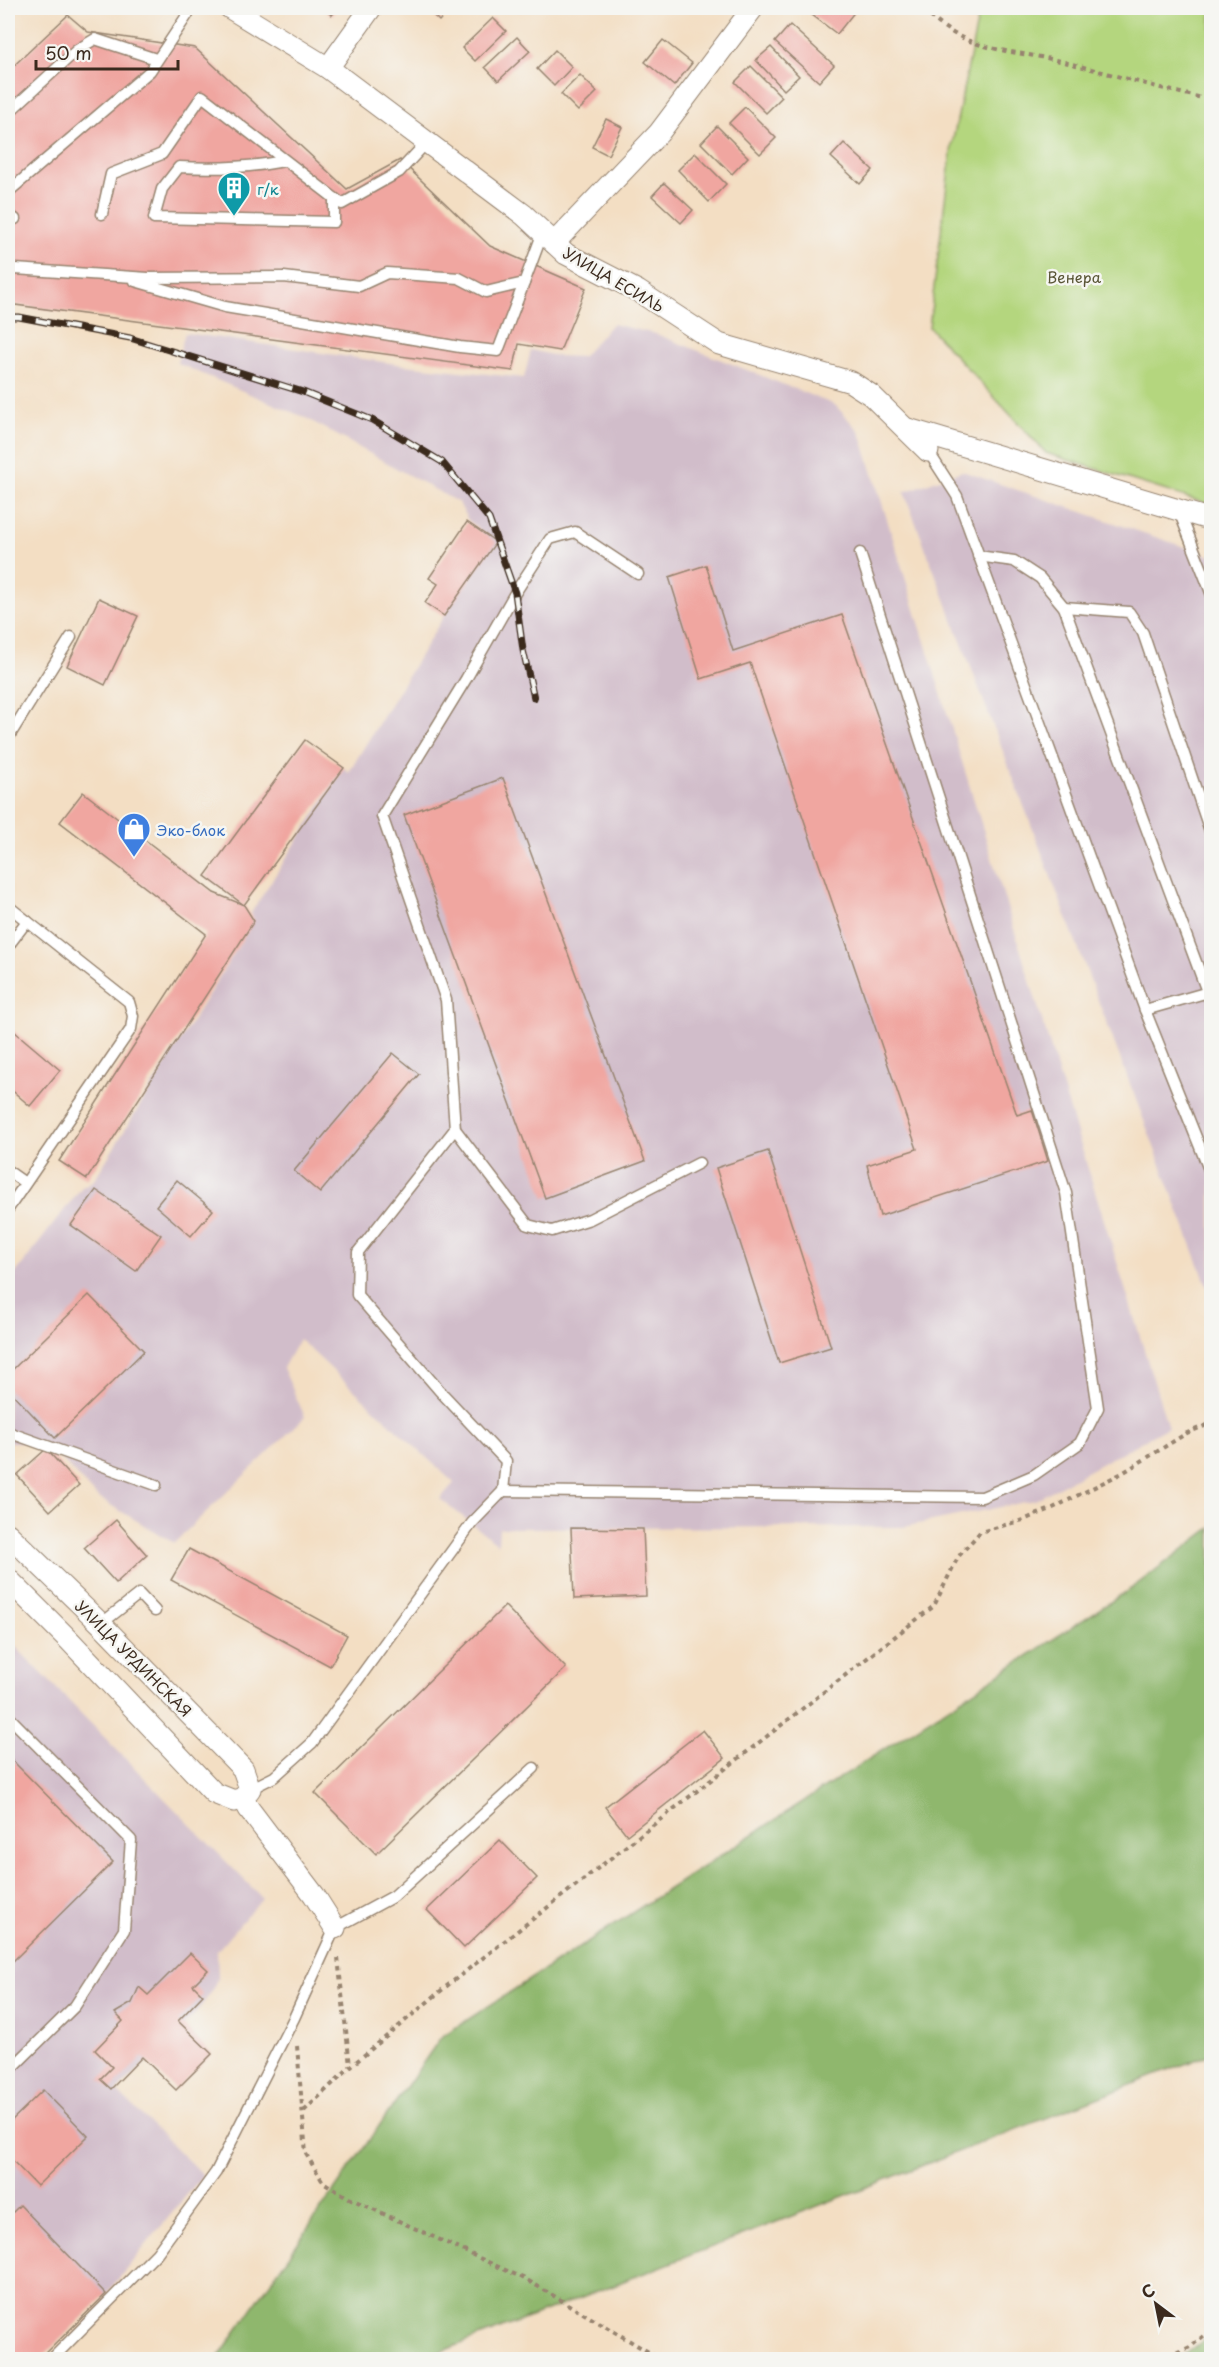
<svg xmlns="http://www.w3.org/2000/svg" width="1219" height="2367" font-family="'Playpen Sans',sans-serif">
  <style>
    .industrial { fill: #d1bdca }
    .green { fill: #b4d67e; stroke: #78804e; stroke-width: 1.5 }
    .forest { fill: #8fb76d; stroke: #657046; stroke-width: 1.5 }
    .building { fill: #f0a6a0 }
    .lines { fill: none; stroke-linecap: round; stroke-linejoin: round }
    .service-casing { stroke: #978470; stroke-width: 13 }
    .minor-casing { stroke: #978470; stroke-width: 23 }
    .path { stroke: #978470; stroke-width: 4; stroke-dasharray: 4.5 4.5; stroke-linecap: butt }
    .service { stroke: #fff; stroke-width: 10 }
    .minor { stroke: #fff; stroke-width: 21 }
    .rail-casing { stroke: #3b2a1e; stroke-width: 7 }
    .rail { stroke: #f6f6f2; stroke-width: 4.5; stroke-dasharray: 14; stroke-linecap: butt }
    .labels { text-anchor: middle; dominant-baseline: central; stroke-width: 5; stroke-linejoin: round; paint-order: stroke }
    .culture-label { font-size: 15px; fill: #0d838f; stroke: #f6f6f2; text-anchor: start }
    .park-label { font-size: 15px; fill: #595536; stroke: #f6f6f2 }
    .street-label { font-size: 15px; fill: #3b2a1e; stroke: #f6f6f2 }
    .shop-label { font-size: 15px; fill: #366cbe; stroke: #f6f6f2; text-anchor: start }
  </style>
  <rect width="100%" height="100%" fill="#f6f6f2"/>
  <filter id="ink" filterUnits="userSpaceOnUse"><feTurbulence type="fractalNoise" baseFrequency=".0167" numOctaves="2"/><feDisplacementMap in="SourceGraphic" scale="12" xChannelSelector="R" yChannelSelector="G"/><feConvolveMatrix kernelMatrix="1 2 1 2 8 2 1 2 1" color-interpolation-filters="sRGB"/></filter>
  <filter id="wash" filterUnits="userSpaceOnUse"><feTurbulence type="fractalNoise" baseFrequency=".008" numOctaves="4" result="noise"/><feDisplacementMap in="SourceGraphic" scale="24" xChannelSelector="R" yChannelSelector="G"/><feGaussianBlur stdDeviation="1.35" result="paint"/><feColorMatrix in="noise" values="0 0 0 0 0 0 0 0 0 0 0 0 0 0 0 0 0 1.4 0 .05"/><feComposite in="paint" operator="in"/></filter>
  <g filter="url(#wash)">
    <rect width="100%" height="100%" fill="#f3dec3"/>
    <!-- industrial -->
    <g class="industrial">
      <path d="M 612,324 L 656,334 L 835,405 L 860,432 L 1168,1427 L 1035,1500 L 903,1527 L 499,1528 L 498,1544 L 440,1499 L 454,1483 L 299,1339 L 283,1368 L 305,1417 L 174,1543 L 97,1497 L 57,1454 L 29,1442 L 8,1442 L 8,1283 L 82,1187 L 94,1180 L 254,921 L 251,913 L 344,768 L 349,772 L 444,616 L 495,542 L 468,520 L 459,503 L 306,418 L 177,363 L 185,333 L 404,365 L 524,378 L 531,350 L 556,356 L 582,357 Z"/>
      <path d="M 962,471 L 1211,556 L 1211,1296 L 904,492 Z"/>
      <path d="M 8,1639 L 262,1898 L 217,1951 L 218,1976 L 213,1990 L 196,2013 L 117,2091 L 203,2175 L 106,2294 L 39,2360 L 8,2359 Z"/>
    </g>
    <!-- green -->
    <path class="green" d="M 980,8 L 1211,8 L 1211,505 L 1046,453 L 929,327 L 952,145 Z"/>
    <!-- forest -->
    <g class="forest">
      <path d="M 1211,1528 L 1211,2054 L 422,2359 L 217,2359 L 441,2037 L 1132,1588 Z"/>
      <path d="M 1211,2334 L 1211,2359 L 1180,2359 Z"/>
    </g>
    <g id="blocks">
      <!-- building -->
      <g class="building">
        <path d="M 321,8 L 338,8 L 332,15 Z"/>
        <path d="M 426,8 L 451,8 L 439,21 Z"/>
        <path d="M 803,8 L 853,8 L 856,10 L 837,34 Z"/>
        <path d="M 68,15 L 88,32 L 195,48 L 347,189 L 400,160 L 490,246 L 586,288 L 560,351 L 519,344 L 513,371 L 8,304 L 8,71 Z"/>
        <path d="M 493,18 L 506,31 L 475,61 L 462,48 Z"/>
        <path d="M 790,25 L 834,65 L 819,82 L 775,42 Z"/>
        <path d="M 517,37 L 530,51 L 498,81 L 485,67 Z"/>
        <path d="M 663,40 L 692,63 L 674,86 L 645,62 Z"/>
        <path d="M 771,47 L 799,76 L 784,90 L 756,60 Z"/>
        <path d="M 555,50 L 572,67 L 554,86 L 537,69 Z"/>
        <path d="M 751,66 L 782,97 L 766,113 L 735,82 Z"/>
        <path d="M 580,75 L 597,92 L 578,111 L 561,94 Z"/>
        <path d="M 745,107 L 776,138 L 760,154 L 729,123 Z"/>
        <path d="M 606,119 L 622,127 L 608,155 L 592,147 Z"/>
        <path d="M 717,126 L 748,157 L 732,174 L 701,143 Z"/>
        <path d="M 844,143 L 873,170 L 860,184 L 831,157 Z"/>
        <path d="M 695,153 L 726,184 L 709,202 L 678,170 Z"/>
        <path d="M 664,183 L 693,210 L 681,223 L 652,196 Z"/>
        <path d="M 467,522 L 496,542 L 444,616 L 425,603 L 438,584 L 429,578 Z"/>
        <path d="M 706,565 L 733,651 L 842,615 L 1017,1115 L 1032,1110 L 1048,1161 L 880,1216 L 867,1165 L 917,1149 L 750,663 L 701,679 L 669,577 Z"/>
        <path d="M 99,598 L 138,616 L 105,685 L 67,666 Z"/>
        <path d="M 305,740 L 344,768 L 244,905 L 205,876 Z"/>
        <path d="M 503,778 L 645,1161 L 545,1198 L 404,815 Z"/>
        <path d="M 83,792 L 214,893 L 244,905 L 254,921 L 87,1179 L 59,1161 L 206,934 L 60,822 Z"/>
        <path d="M 8,1026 L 60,1070 L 30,1106 L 8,1087 Z"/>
        <path d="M 393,1053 L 419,1074 L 320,1193 L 294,1171 Z"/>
        <path d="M 768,1151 L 831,1347 L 779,1363 L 716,1168 Z"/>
        <path d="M 177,1180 L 213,1210 L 191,1236 L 156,1206 Z"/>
        <path d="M 96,1190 L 161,1235 L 136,1271 L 71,1225 Z"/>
        <path d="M 89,1295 L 144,1351 L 55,1438 L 8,1389 L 8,1374 Z"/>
        <path d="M 46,1449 L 79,1485 L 50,1511 L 17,1475 Z"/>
        <path d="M 116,1520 L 147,1555 L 116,1583 L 84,1548 Z"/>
        <path d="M 571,1528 L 643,1529 L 646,1596 L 574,1599 Z"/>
        <path d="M 189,1549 L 347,1635 L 330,1666 L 171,1580 Z"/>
        <path d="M 505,1606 L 566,1668 L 376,1854 L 315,1793 Z"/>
        <path d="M 703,1730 L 725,1758 L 627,1835 L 605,1807 Z"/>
        <path d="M 8,1756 L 113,1862 L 8,1966 Z"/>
        <path d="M 500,1840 L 537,1878 L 464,1948 L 427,1910 Z"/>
        <path d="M 190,1953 L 208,1970 L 193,1985 L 203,1995 L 178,2021 L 212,2054 L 176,2090 L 142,2057 L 111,2089 L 100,2079 L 112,2067 L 95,2050 L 123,2021 L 115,2013 L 132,2003 L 139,1987 L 148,1995 Z"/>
        <path d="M 43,2090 L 88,2136 L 37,2186 L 8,2156 L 8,2124 Z"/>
        <path d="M 20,2205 L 106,2294 L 39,2360 L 20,2360 L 8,2346 L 8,2217 Z"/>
      </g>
    </g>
  </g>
  <g filter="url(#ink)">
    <use href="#blocks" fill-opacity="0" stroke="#978470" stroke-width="1.5"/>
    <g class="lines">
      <!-- service casing -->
      <g class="service-casing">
        <g id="service">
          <path d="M 8,113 L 77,50 L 95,39 L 156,59"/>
          <path d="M 284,161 C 248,168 215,169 179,167 L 162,189 L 154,218 L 334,222 L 334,198"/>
          <path d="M 8,192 L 150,71 L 192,8"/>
          <path d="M 102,214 L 111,174 L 162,154 L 202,96 L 342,204 L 399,172 L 427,142"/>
          <path d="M 8,215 L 15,219"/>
          <path d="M 8,272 L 15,269 L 148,278 L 284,277 L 359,286 L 387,273 L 459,278 L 486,292 L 524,283 L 543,232"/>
          <path d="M 135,281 L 225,307 L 460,347 L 498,351 L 524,283"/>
          <path d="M 928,451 L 957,496 L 1145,1010 L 1212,1177"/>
          <path d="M 1179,511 L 1212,595"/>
          <path d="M 978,556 L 1014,561 L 1040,578 L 1064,607 L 1212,1005"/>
          <path d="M 1064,607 L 1129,612 L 1143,633 L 1212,837"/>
          <path d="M 8,738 L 71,637"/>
          <path d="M 8,906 L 129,1002 L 133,1016 L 131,1029 L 8,1209"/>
          <path d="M 8,946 L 27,921"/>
          <path d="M 1145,1010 L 1212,991"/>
          <path d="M 455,1129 L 528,1225 L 552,1231 L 590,1219 L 699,1163"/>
          <path d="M 8,1171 L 25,1183"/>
          <path d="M 8,1432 L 156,1485"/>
          <path d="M 503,1491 L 982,1497 L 1034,1475 L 1080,1443 L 1098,1408 L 1066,1193 L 860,553"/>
          <path d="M 101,1624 L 139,1594 L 155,1611"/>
          <path d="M 8,1716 L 131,1840 L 124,1930 L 75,2006 L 8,2072"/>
          <path d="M 250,1789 L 274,1777 L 312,1743 L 472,1523 L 503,1491 L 506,1461 L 439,1390 L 357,1295 L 358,1252 L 455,1129 L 446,1000 L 382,816 L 466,679 L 515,593 L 550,539 L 575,532 L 638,574"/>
          <path d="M 51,2360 L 157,2253 L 216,2172 L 294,2018 L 335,1928 L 394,1896 L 534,1768"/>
        </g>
      </g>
      <!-- minor casing -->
      <g class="minor-casing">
        <g id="minor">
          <path d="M 230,8 L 328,68 L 524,215 L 566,254 L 638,291 L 719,344 L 851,382 L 871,395 L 928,451"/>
          <path d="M 328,68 L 371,8"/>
          <path d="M 554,243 L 659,133 L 753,8"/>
          <path d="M 908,429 L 1212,520"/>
          <path d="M 8,1534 L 101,1624 L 243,1769 L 250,1789 L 243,1798 L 234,1801 L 214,1793 L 69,1640 L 8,1579"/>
          <path d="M 243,1798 L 249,1809 L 314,1895 L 335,1928"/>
        </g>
      </g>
      <!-- path -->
      <g class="path">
        <path d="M 929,8 L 928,14 C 970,54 1012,49 1064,62 C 1113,74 1162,90 1212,100"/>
        <path d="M 338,1958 L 350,2066"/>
        <path d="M 297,2046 L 306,2154 L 323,2182 L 349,2198 L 527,2280 L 662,2360"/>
        <path d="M 304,2111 L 350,2067 L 443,1989 L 934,1606 L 958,1557 L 980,1532 L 1023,1520 L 1051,1509 L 1124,1472 L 1187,1433 L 1212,1423"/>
        <path d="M 1161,2360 L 1190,2347 L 1212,2329"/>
      </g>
      <!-- service -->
      <use href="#service" class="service"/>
      <!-- minor -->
      <use href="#minor" class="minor"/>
      <!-- rail casing -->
      <g class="rail-casing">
        <path id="rail" d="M 8,317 L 19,317 L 130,338 L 303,392 L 372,420 L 442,462 L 489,519 L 515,593 L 523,650 L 534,698"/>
      </g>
      <!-- rail -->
      <use href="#rail" class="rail"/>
    </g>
  </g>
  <!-- icons -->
  <defs>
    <g id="building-pin" transform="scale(1.725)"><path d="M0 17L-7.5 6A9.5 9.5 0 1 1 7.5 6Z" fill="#0f9aa8" stroke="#f6f6f2"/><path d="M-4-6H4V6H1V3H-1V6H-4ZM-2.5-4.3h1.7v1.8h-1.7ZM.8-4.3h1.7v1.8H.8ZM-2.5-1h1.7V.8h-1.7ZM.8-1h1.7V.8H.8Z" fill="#fff"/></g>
    <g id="shop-pin" transform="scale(1.725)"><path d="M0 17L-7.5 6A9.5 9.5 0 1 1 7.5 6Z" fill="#3f7fe0" stroke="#f6f6f2"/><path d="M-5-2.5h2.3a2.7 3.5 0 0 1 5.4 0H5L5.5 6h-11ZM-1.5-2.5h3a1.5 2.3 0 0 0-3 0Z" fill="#fff"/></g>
  </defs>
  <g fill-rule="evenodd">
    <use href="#building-pin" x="234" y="188"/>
    <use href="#shop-pin" x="134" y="829"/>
  </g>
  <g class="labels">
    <!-- culture labels -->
    <g class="culture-label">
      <text x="257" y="188">г/к</text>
    </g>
    <!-- park labels -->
    <g class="park-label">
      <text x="1074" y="276">Венера</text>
    </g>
    <!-- street labels -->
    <g class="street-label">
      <text transform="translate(614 279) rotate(30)">УЛИЦА ЕСИЛЬ</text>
      <text transform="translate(134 1658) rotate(45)">УЛИЦА УРДИНСКАЯ</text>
    </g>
    <!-- shop labels -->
    <g class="shop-label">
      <text x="157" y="829">Эко-блок</text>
    </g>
  </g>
  <!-- margin -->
  <rect width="1219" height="2367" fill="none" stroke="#f6f6f2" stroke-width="30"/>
  <!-- north arrow -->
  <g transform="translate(1156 2304) rotate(328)" stroke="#f6f6f2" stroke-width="4.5" paint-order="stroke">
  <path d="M0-4.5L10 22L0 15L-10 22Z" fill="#3b2a1e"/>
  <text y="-9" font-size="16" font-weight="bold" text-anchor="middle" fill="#3b2a1e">С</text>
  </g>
  <!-- scale -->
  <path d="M36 60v9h142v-9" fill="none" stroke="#3b2a1e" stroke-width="3"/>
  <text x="45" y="60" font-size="18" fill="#3b2a1e" stroke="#f6f6f2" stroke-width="4.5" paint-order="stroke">50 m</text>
</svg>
